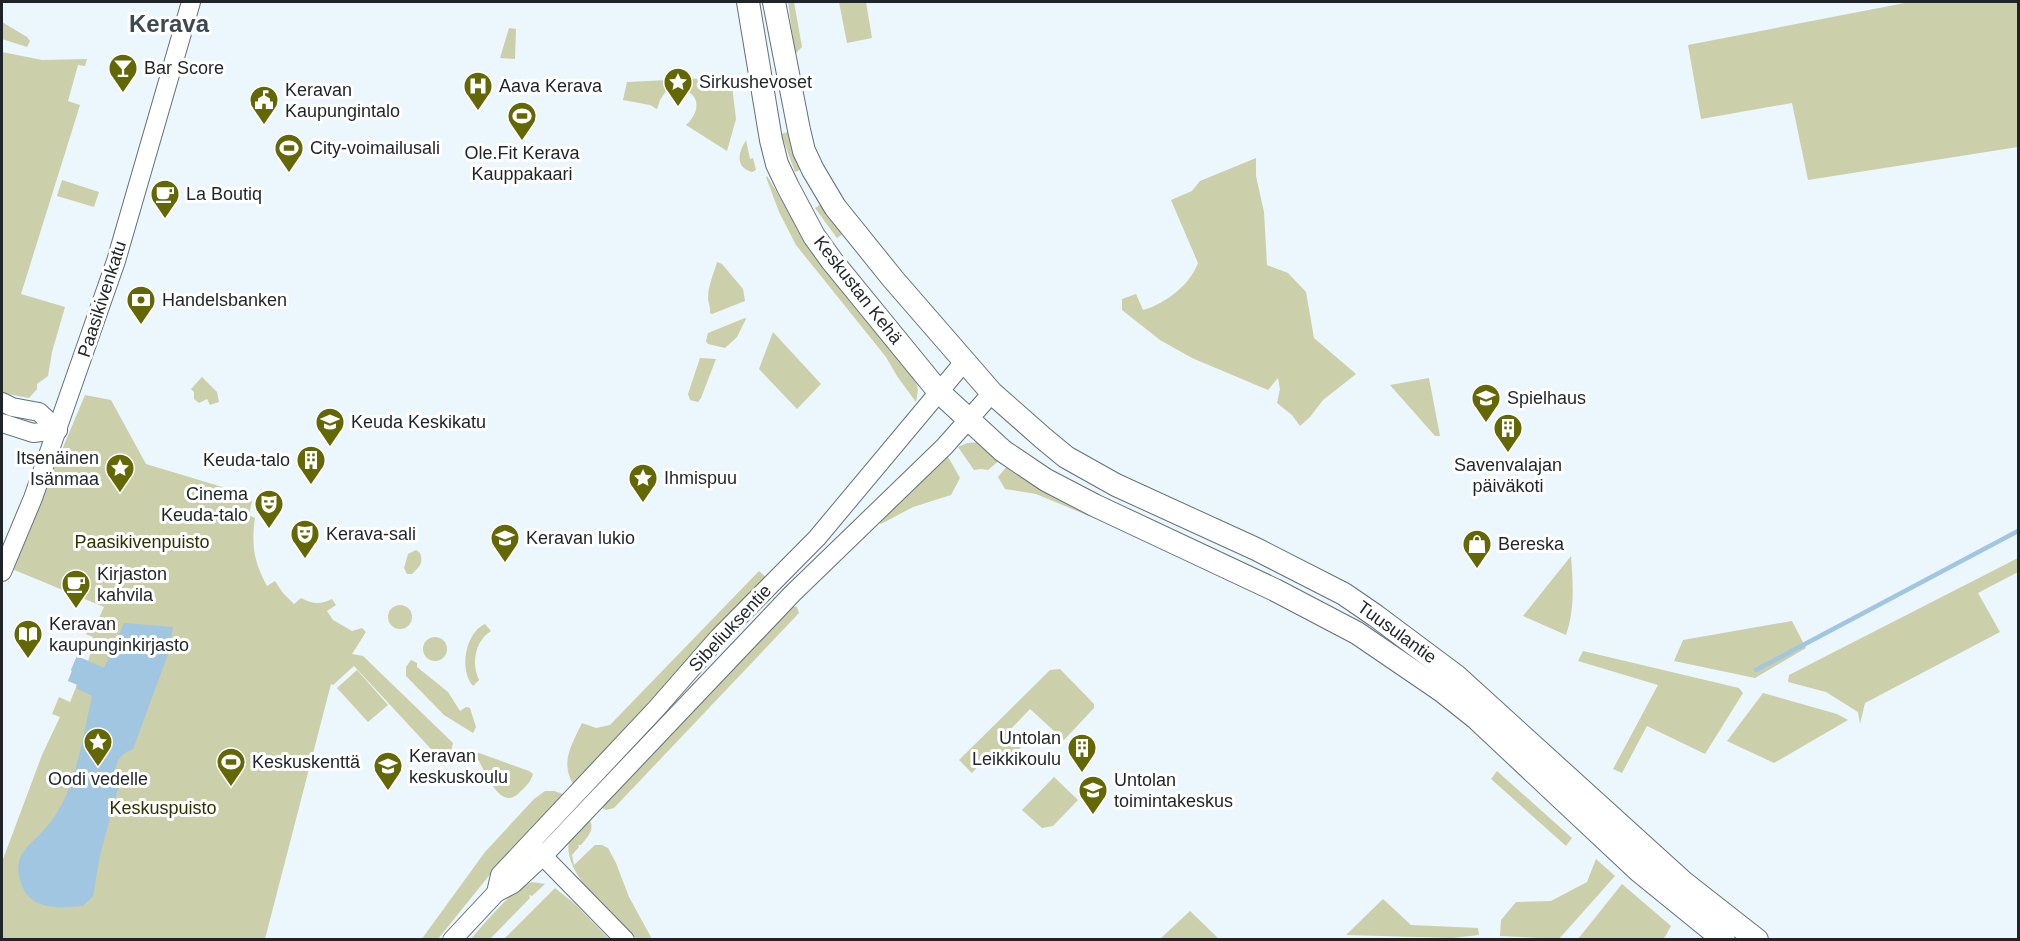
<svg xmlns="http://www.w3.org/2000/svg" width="2020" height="941" font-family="Helvetica,sans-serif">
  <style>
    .green { fill: #cbcfaa }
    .water { fill: #a0c6e2 }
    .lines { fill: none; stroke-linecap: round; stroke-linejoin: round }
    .stream { stroke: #a0c6e2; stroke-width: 4.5 }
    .minor-casing { stroke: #62707a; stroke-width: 20 }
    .major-casing { stroke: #62707a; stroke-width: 24 }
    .minor { stroke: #fff; stroke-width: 18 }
    .major { stroke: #fff; stroke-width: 22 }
    .labels { text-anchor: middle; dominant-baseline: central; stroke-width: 6; stroke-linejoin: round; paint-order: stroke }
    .poi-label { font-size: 18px; fill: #1e2428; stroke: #fff; text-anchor: start }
    .street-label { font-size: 18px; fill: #1e2428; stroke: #fff }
    .park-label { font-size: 18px; fill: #2f3200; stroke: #fff }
    .district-label { font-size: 24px; font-weight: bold; fill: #3d4a54; stroke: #fff }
  </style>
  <rect width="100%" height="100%" fill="#ecf6fd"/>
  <!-- green -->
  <g class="green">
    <path d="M 788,2 L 794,2 L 802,47 L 795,54 Z"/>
    <path d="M 839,2 L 866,2 L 872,38 L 847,43 Z"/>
    <path d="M 1910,2 L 2018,2 L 2018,147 L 1808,180 L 1792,103 L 1701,119 L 1688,45 Z"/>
    <path d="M 2,22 L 27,37 L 30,41 L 27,47 L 2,39 Z"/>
    <path d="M 509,28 L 516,29 L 515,59 L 500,58 Z"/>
    <path d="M 2,52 L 42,60 L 87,59 L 85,66 L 78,65 L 68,101 L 80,105 L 21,294 L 65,307 L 52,352 L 48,376 L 37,384 L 37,389 L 29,398 L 2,393 Z"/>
    <path d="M 731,77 L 736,119 L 727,151 L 686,125 C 700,113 702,93 680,89 C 676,88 670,90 666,91 L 660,100 L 657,109 L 650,105 L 623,100 L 627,82 Z"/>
    <path d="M 788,132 L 802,169 L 795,172 L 781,134 Z"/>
    <path d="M 746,140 L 750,159 L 753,158 L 756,170 L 752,172 C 735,167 738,153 746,140 Z"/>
    <path d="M 1256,158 L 1256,176 L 1264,212 L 1267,265 L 1288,273 L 1306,292 L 1314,338 L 1356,374 L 1323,400 L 1310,417 L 1300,426 L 1292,415 L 1277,403 L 1280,389 L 1278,378 L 1268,390 L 1192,358 L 1160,340 L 1122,310 L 1122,299 L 1136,294 L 1143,310 C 1165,304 1190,285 1198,263 L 1171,200 L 1192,191 L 1200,181 Z"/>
    <path d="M 767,176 L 813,252 L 915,379 L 918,390 L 916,402 L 897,376 L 886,357 L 796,245 L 779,212 L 766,177 Z"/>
    <path d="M 62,180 L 99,192 L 94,207 L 57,196 Z"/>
    <path d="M 821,204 L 843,234 L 837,238 L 815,208 Z"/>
    <path d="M 717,262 L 722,264 L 743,289 L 745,301 L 712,314 L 710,313 C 711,307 708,303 708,298 C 708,286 714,273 717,262 Z"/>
    <path d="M 745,318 L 746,319 L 737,337 L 725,348 L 708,344 L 706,341 L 708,333 Z"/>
    <path d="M 773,332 L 821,384 L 797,409 L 759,369 Z"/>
    <path d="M 700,358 L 716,359 L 701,398 L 698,402 L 690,400 L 688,394 Z"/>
    <path d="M 202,377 L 217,392 L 219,402 L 210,405 L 207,399 L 199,403 L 194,399 L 194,392 L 191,389 Z"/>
    <path d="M 1429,378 L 1440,436 L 1435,436 L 1390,385 Z"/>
    <path d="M 85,395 L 111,400 L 146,464 L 229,489 L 233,496 L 252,501 L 249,515 L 255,518 C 251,545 254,562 267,586 L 275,581 L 283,593 L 294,604 L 301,598 C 313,604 320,605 332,599 L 336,605 L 327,611 L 333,620 L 352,631 L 362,628 L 366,632 L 352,654 L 363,656 L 453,743 L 451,751 L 444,763 L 354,666 L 333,685 L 331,684 L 265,939 L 2,939 L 2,862 L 42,755 L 60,717 L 52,714 L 59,697 L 70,702 L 77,685 L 68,681 L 72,671 L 71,670 L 77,656 L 88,661 L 92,649 L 89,647 L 93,637 L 86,634 L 87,631 L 90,631 L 96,617 L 99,618 L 104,607 L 12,569 Z"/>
    <path d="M 981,442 L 1002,458 L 988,470 L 981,469 L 974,470 L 958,447 L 967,443 Z"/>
    <path d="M 947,455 L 960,478 L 951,495 L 913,507 L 881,524 L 879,522 Z"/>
    <path d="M 1008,465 L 1125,531 L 1036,494 L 1005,489 L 998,477 Z"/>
    <path d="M 416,550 L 420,553 C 424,563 419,567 412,574 L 407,574 L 404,568 L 408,554 Z"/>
    <path d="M 1571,556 C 1573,583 1575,609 1566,635 L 1523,616 Z"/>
    <path d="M 2018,558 L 2018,572 L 1978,593 L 2000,632 L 1865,703 L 1860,724 L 1858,712 L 1826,692 L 1788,682 L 1789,675 Z"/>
    <path d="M 759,571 L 769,580 L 764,586 L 573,784 C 560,762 572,744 582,723 L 596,728 L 610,725 Z"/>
    <circle cx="400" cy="617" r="12"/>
    <path d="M 790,606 L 797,607 L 799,613 L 614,808 L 606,810 L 598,806 Z"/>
    <path d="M 1792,621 L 1806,648 L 1755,678 L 1674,661 L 1683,640 Z"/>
    <path d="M 485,624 L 491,631 C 475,641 471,663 479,680 L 473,686 C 459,670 465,633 485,624 Z"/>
    <circle cx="435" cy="649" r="12"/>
    <path d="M 1583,651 L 1739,688 L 1743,693 L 1705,754 L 1647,726 L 1622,773 L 1613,769 L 1658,685 L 1578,661 Z"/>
    <path d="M 411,660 L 417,663 L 417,667 L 448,692 L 460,711 L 466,707 L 470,708 L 476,727 L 473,733 L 444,715 L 406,676 L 406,667 Z"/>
    <path d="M 1060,669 L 1094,704 L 1094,708 L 1064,740 L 1030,709 L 1009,731 L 1023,745 L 1006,763 L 992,751 L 972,773 L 959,760 L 1050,670 Z"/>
    <path d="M 357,670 L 388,705 L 368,722 L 337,688 Z"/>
    <path d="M 1763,693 L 1837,714 L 1848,720 L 1774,763 L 1727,741 Z"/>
    <path d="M 479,753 L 529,771 L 533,774 C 531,782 525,787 519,793 C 500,812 486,772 477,758 L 475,754 Z"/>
    <path d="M 1497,771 L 1572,838 L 1566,846 L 1491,779 Z"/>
    <path d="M 1054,777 L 1078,800 L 1053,826 L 1042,828 L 1022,810 Z"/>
    <path d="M 545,791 L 554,791 L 563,794 L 496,867 L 438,939 L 421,940 L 485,852 L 534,799 Z"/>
    <path d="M 588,817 C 596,829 589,835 581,845 L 578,845 L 579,847 L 572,855 L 574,865 L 595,845 L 602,845 L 608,848 L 616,863 L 629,897 L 652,939 L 637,939 C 616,917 558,872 570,838 C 573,830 582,823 588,817 Z"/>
    <path d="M 1596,859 L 1615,876 L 1559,939 L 1500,936 L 1501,920 L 1516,902 L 1551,901 L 1587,882 Z"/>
    <path d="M 532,882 L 545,884 L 532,896 L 529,895 L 530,898 L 490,939 L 470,940 C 484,924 513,888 532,882 Z"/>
    <path d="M 1622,884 L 1671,926 L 1665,937 L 1660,940 L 1578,939 Z"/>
    <path d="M 555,888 L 575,904 L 609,939 L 504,939 Z"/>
    <path d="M 1383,899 L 1411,925 L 1478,928 L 1479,935 L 1452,938 L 1346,935 Z"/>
    <path d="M 1190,911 L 1219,939 L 1160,939 Z"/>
  </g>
  <!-- water -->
  <path class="water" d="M 124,623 L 173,627 L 168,654 L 133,749 C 118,754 111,767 120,781 L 100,855 L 93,896 L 83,906 C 59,908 30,911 21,883 C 18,874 17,864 21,856 C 26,846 36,839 42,832 C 50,824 58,812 63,802 C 79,769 84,731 92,696 L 76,688 L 77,684 L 68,681 L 72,671 L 71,670 L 77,656 L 104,668 Z"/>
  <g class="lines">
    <!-- stream -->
    <path class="stream" d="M 1756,670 L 2018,531"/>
    <!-- minor casing -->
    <g class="minor-casing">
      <g id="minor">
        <path d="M 2,402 L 12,407 L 39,412 L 58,430"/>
        <path d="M 2,423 L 33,433 L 58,430"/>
        <path d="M 2,572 L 33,498 L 116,261 L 191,2"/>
        <path d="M 536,849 L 625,940"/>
        <path d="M 496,893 L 500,875 L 656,709 L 719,637 L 817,538 L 964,362"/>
        <path d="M 452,940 L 496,893 L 513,884 L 543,856 L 793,593 L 944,447 L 992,393"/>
      </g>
    </g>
    <!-- major casing -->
    <g class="major-casing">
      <g id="major">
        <path d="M 748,2 L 771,140 L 777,164 L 788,187 L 814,236 L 832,261 L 939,392 L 1003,451 L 1046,480 L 1094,505 L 1275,590 L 1357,633 L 1442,691 L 1476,718 L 1639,871 L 1724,940"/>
        <path d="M 774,2 L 799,130 L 804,151 L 813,170 L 835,207 L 893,279 L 992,393 L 1043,438 L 1066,457 L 1116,485 L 1256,549 L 1344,594 L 1376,616 L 1455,675 L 1683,882 L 1757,940"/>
      </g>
    </g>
    <!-- minor -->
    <use href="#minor" class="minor"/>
    <!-- major -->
    <use href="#major" class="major"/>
  </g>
  <!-- icons -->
  <defs>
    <g id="bar-pin" transform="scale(1.5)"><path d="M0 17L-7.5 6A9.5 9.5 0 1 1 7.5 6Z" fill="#636704" stroke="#fff"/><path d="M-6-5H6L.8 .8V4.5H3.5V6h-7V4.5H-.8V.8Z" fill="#fff"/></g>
    <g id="sight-pin" transform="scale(1.5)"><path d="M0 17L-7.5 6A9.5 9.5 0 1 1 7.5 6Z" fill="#636704" stroke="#fff"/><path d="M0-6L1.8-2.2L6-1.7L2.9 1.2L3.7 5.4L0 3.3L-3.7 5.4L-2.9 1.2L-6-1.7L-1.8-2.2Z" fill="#fff"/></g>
    <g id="hospital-pin" transform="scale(1.5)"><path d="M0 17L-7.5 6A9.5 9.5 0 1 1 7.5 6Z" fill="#636704" stroke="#fff"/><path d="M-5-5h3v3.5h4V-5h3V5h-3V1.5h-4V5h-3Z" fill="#fff"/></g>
    <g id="civic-pin" transform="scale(1.5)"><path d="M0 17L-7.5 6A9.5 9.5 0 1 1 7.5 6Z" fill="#636704" stroke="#fff"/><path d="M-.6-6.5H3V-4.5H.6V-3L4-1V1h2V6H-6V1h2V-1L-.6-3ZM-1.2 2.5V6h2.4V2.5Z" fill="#fff"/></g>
    <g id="stadium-pin" transform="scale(1.5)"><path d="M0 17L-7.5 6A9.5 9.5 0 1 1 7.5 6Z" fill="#636704" stroke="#fff"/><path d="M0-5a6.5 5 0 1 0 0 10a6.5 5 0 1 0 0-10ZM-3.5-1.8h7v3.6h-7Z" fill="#fff"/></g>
    <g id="cafe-pin" transform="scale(1.5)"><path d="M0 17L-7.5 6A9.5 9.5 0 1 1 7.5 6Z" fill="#636704" stroke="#fff"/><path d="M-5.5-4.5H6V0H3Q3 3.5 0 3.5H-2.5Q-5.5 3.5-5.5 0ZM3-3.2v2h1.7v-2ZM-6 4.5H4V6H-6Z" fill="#fff"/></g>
    <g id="bank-pin" transform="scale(1.5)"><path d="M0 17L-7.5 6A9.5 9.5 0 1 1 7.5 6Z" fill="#636704" stroke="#fff"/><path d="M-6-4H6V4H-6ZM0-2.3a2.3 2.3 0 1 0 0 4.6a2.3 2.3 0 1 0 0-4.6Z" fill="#fff"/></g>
    <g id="school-pin" transform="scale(1.5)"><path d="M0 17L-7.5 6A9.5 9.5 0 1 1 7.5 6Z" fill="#636704" stroke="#fff"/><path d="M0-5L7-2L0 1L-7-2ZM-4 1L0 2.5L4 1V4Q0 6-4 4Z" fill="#fff"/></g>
    <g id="building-pin" transform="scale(1.5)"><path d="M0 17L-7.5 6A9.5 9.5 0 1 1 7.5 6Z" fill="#636704" stroke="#fff"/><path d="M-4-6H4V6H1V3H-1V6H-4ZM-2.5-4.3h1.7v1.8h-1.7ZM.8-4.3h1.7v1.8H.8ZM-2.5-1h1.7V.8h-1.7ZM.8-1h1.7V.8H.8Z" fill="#fff"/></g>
    <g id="theatre-pin" transform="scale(1.5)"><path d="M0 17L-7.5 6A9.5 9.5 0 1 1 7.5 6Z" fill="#636704" stroke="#fff"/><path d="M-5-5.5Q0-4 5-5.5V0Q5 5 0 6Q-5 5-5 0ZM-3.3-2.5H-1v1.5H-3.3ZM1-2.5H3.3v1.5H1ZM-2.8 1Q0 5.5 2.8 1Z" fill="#fff"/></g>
    <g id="shop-pin" transform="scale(1.5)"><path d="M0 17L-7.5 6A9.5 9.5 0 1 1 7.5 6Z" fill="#636704" stroke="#fff"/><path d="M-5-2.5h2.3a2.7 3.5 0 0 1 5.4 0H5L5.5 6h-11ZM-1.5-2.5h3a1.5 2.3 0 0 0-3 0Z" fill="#fff"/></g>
    <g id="library-pin" transform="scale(1.5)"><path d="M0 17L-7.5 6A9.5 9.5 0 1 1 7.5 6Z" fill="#636704" stroke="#fff"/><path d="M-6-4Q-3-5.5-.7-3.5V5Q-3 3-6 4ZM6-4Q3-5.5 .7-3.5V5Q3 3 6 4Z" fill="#fff"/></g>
  </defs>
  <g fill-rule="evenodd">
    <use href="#bar-pin" x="123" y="68"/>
    <use href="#sight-pin" x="678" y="82"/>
    <use href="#hospital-pin" x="478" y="86"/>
    <use href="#civic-pin" x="264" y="100"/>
    <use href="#stadium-pin" x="522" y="116"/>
    <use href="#stadium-pin" x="289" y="148"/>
    <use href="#cafe-pin" x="165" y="194"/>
    <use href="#bank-pin" x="141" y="300"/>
    <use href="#school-pin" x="1486" y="398"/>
    <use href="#school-pin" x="330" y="422"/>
    <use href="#building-pin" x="1508" y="428"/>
    <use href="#building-pin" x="311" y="460"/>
    <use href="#sight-pin" x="120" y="468"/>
    <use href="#sight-pin" x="643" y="478"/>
    <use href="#theatre-pin" x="269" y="504"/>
    <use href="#theatre-pin" x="305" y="534"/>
    <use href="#school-pin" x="505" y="538"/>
    <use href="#shop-pin" x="1477" y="544"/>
    <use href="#cafe-pin" x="76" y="584"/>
    <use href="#library-pin" x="28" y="634"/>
    <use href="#sight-pin" x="98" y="742"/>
    <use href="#building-pin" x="1082" y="748"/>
    <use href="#stadium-pin" x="231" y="762"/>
    <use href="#school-pin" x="388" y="766"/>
    <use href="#school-pin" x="1093" y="790"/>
  </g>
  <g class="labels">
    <!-- poi labels -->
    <g class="poi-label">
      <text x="144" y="68">Bar Score</text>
      <text x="699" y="82">Sirkushevoset</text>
      <text x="499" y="86">Aava Kerava</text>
      <text x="285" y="90">Keravan<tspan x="285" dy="21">Kaupungintalo</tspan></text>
      <text x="310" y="148">City-voimailusali</text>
      <text x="522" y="153" text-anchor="middle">Ole.Fit Kerava<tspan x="522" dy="21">Kauppakaari</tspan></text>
      <text x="186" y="194">La Boutiq</text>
      <text x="162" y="300">Handelsbanken</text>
      <text x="1507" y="398">Spielhaus</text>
      <text x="351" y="422">Keuda Keskikatu</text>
      <text x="99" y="458" text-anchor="end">Itsenäinen<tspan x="99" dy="21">Isänmaa</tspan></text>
      <text x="290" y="460" text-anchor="end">Keuda-talo</text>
      <text x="1508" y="465" text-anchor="middle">Savenvalajan<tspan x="1508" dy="21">päiväkoti</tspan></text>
      <text x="664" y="478">Ihmispuu</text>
      <text x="248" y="494" text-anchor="end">Cinema<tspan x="248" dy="21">Keuda-talo</tspan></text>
      <text x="326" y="534">Kerava-sali</text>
      <text x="526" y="538">Keravan lukio</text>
      <text x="1498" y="544">Bereska</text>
      <text x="97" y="574">Kirjaston<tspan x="97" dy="21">kahvila</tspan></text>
      <text x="49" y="624">Keravan<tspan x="49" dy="21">kaupunginkirjasto</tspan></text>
      <text x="1061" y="738" text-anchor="end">Untolan<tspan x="1061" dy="21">Leikkikoulu</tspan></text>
      <text x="409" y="756">Keravan<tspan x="409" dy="21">keskuskoulu</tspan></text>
      <text x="252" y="762">Keskuskenttä</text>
      <text x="98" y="779" text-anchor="middle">Oodi vedelle</text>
      <text x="1114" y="780">Untolan<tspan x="1114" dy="21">toimintakeskus</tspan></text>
    </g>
    <!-- street labels -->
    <g class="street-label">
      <text transform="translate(858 290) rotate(52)">Keskustan Kehä</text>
      <text transform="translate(102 299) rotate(-72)">Paasikivenkatu</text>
      <text transform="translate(730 628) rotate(-47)">Sibeliuksentie</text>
      <text transform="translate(1397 632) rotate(36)">Tuusulantie</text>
    </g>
    <!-- park labels -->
    <g class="park-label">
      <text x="142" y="542">Paasikivenpuisto</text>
      <text x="163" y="808">Keskuspuisto</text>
    </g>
    <!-- district labels -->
    <g class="district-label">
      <text x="169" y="23">Kerava</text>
    </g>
  </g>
  <!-- border -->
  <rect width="2020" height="941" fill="none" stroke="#1e2428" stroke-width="6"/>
</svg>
